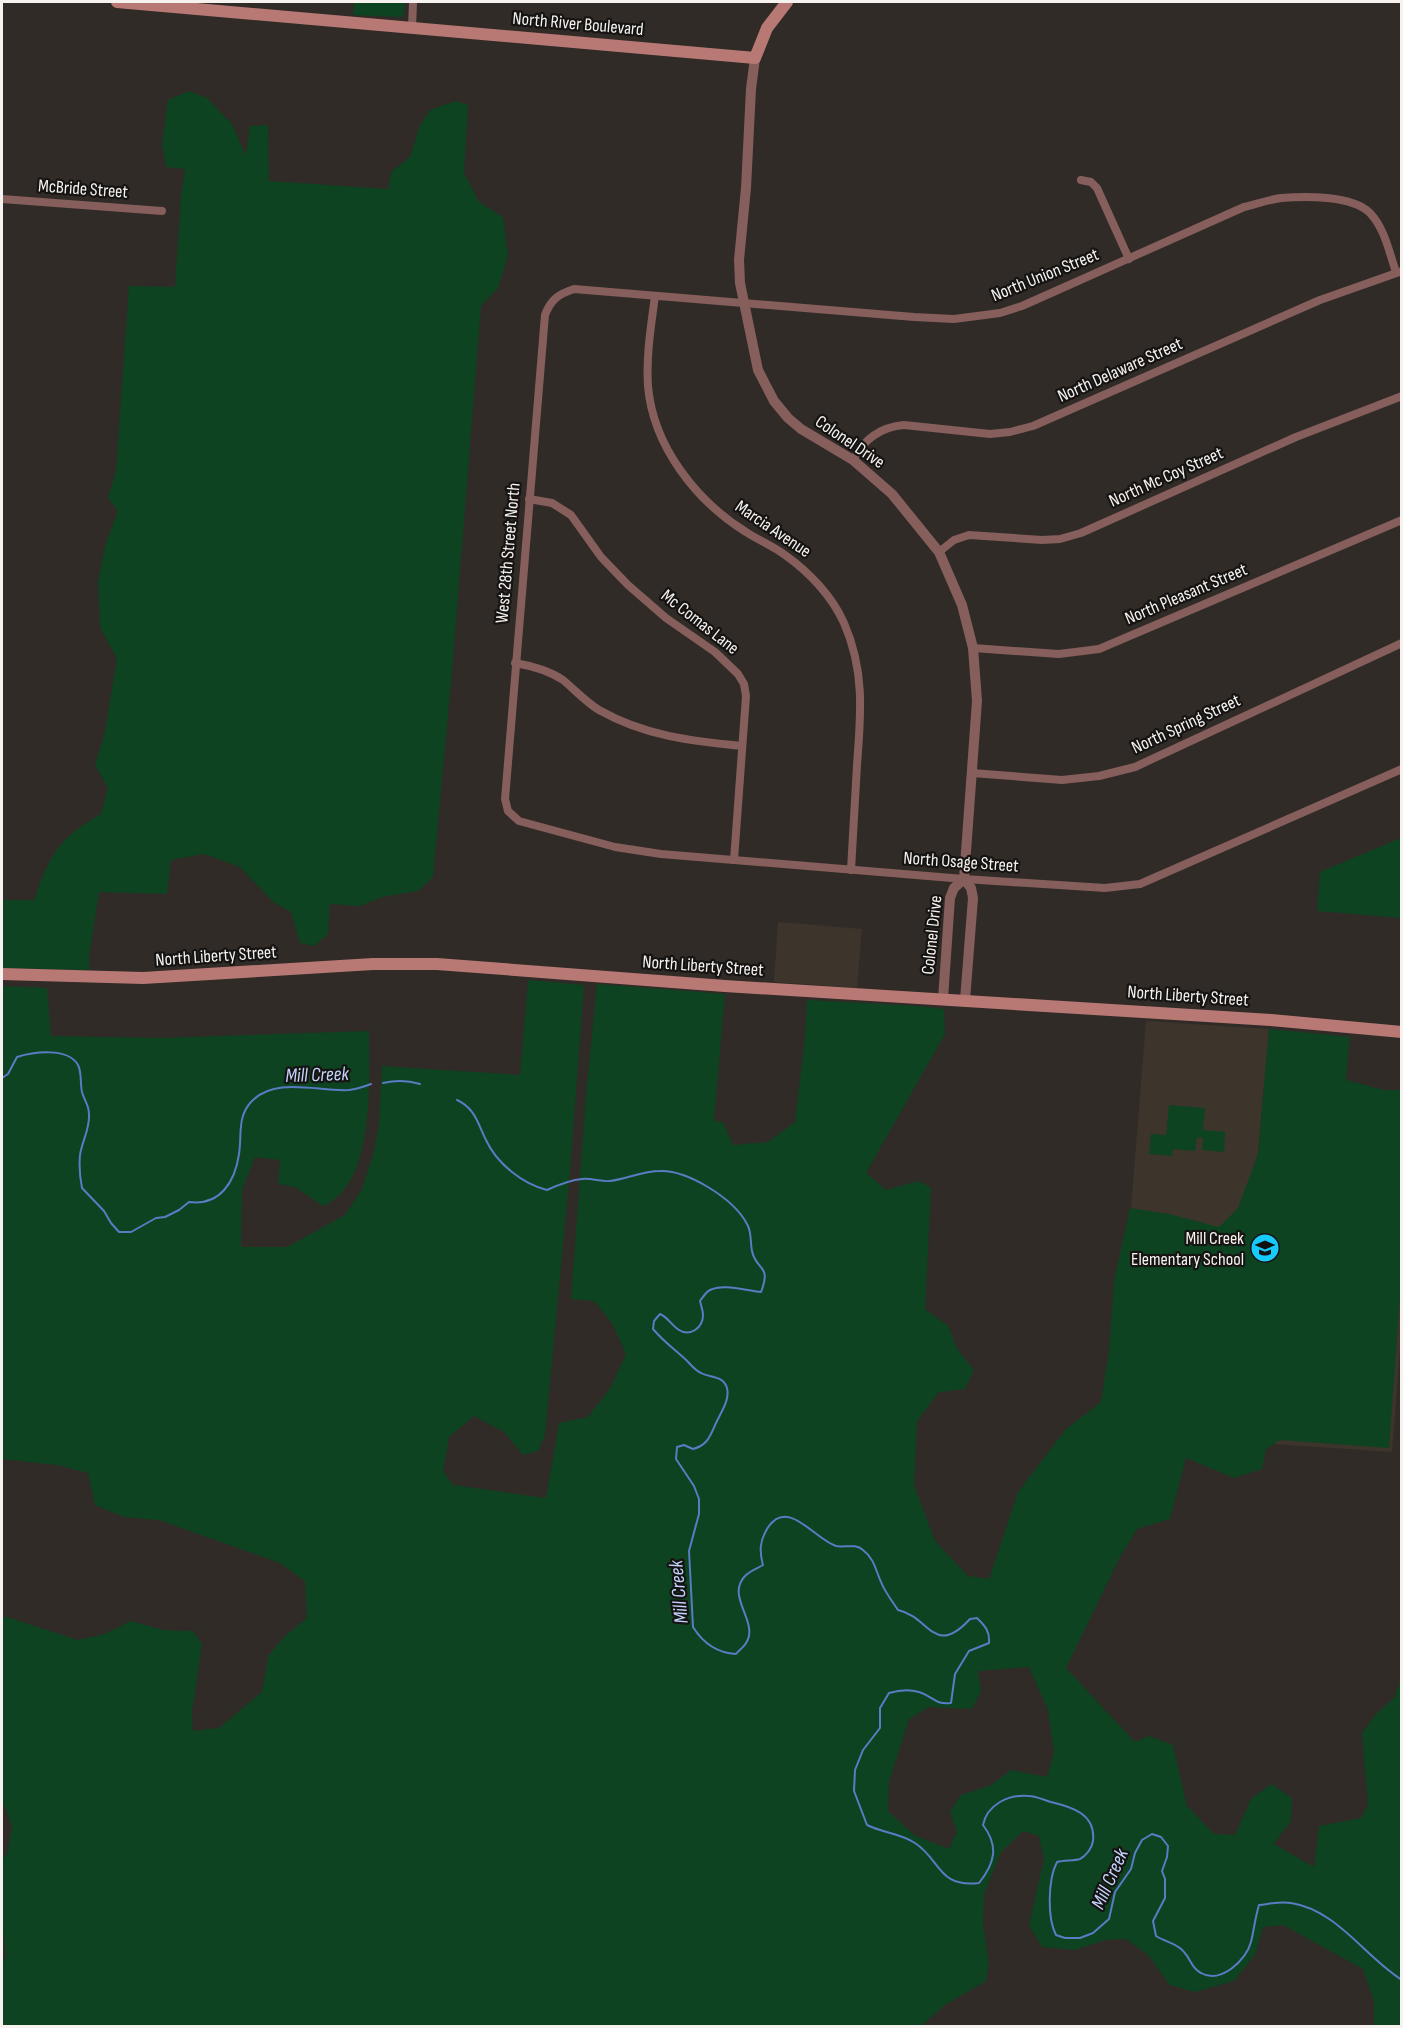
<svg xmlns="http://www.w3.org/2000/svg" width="1403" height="2028" font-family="'Sofia Sans Condensed',sans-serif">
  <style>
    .built { fill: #3d342c }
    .green { fill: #0d4321; fill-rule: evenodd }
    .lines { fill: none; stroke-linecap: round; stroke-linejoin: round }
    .stream { stroke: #597cc3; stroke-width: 2 }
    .minor { stroke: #865e5b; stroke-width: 8 }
    .tertiary { stroke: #865e5b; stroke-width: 10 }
    .secondary { stroke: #b87974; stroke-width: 12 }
    .labels { text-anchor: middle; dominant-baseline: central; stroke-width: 4.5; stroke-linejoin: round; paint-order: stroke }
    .street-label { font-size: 18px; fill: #f6f2f0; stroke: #161412 }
    .poi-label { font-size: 18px; fill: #f6f2f0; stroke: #161412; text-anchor: end }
    .water-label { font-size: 20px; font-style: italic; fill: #c1d5fc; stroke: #161412 }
  </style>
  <rect width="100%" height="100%" fill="#302b27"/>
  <!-- built -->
  <g class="built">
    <path d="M 778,922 L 862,929 L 857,988 L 774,982 Z"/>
    <path d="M 1146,1021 L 1269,1029 L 1257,1164 L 1401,1172 L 1402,1324 L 1392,1452 L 1113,1433 Z"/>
  </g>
  <!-- green -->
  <g class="green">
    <path d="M 354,2 L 405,2 L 403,17 L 353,15 Z"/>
    <path d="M 189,91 L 207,98 L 232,124 L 246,156 L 250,126 L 268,125 L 269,181 L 388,189 L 391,172 L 410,157 L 420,125 L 430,110 L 456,101 L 468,105 L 464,173 L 479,202 L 503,217 L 508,256 L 498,288 L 481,306 L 453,660 L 433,877 L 418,891 L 382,897 L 360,906 L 330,904 L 328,934 L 314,946 L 300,943 L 291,912 L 273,902 L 240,867 L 204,854 L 171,860 L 167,894 L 99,892 L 89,956 L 89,970 L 2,968 L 2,900 L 34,900 C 50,854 58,839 101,814 L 108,788 L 95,765 L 104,736 L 117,659 L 100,627 L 98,582 L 105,546 L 118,511 L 108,498 L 116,471 L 129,286 L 175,287 L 181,196 L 185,169 L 166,167 L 162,144 L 168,100 Z"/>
    <path d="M 1401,838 L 1401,918 L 1317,911 L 1320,872 Z"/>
    <path d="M 528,980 L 584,985 L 570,1171 L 545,1435 L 538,1451 L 523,1455 L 504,1432 L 474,1416 L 449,1437 L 443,1471 L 453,1485 L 546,1498 L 559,1423 L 588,1417 L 611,1387 L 626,1354 L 612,1323 L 594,1301 L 571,1299 L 586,1095 L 597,984 L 725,994 L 714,1121 L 723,1122 L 733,1145 L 768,1142 L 795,1122 L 805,1037 L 807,1000 L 918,1006 L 944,1009 L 945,1034 L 866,1173 L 886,1190 L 919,1181 L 931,1188 L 925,1309 L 948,1326 L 958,1350 L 974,1370 L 965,1389 L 939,1392 L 917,1421 L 914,1485 L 935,1541 L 968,1576 L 989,1579 L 1018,1492 L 1066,1429 L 1101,1402 L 1109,1351 L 1114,1281 L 1130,1208 L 1169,1214 L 1219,1227 L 1238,1208 L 1258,1154 L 1269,1029 L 1350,1037 L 1346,1080 L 1384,1090 L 1401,1090 L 1402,1294 L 1400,1296 L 1389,1448 L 1280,1440 L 1266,1449 L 1262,1469 L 1234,1478 L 1186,1458 L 1170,1519 L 1137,1529 L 1120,1557 L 1066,1668 L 1135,1742 L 1149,1736 L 1173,1745 L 1187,1806 L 1214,1834 L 1235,1835 L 1251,1799 L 1271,1784 L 1292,1798 L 1291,1821 L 1274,1844 L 1314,1867 L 1319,1826 L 1361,1818 L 1368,1805 L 1362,1733 L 1376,1714 L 1395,1697 L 1401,1677 L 1401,2026 L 1374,2026 L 1374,2001 L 1363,1969 L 1283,1925 L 1263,1927 L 1255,1955 L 1234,1981 L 1195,1992 L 1170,1985 L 1148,1955 L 1126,1939 L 1105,1940 L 1075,1950 L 1042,1947 L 1029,1925 L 1044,1859 L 1039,1836 L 1023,1831 L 1001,1852 L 984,1894 L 983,1925 L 989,1962 L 986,1981 L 945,2005 L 921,2026 L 2,2026 L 2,1965 L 6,1956 L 2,1921 L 2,1859 L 7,1854 L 12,1826 L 2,1799 L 2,1618 L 7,1617 L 78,1640 L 105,1634 L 131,1621 L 163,1630 L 193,1631 L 202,1644 L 192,1712 L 193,1731 L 219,1728 L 262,1692 L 268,1656 L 286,1635 L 307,1618 L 305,1581 L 280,1563 L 159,1520 L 124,1517 L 95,1505 L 88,1473 L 57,1465 L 2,1459 L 2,986 L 47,988 L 51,1036 L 161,1038 L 369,1031 C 369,1078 376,1184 323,1206 L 295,1187 L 278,1184 L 280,1160 L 255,1157 L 242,1190 L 241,1247 L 287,1247 L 345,1215 L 362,1189 L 374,1152 L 379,1126 L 382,1066 L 520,1075 ZM 1029,1667 L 1048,1710 L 1054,1752 L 1047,1777 L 1011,1770 L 991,1785 L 961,1795 L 950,1812 L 957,1832 L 949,1849 L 914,1835 L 888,1811 L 889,1782 L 909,1719 L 929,1707 L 972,1709 L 981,1691 L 978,1671 Z"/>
    <path d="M 1169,1105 L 1205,1108 L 1203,1130 L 1225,1132 L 1224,1152 L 1202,1150 L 1203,1138 L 1197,1137 L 1195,1151 L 1173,1149 L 1172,1156 L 1149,1154 L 1151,1134 L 1166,1135 Z"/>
  </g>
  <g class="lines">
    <!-- stream -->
    <g class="stream">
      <path d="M 2,1078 L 8,1074 L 17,1057 C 33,1052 68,1047 78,1065 C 82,1072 80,1084 82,1092 C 84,1100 89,1105 89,1114 C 90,1129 82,1141 80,1155 C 79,1166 80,1178 82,1188 L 104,1211 L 111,1223 L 119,1232 L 131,1232 L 156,1218 L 165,1217 L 179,1210 L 189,1202 C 220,1206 235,1182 239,1154 C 242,1136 237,1117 251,1102 C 275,1076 318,1092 349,1090 C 357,1089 363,1087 371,1084"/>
      <path d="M 383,1083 C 396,1080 407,1080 420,1084"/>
      <path d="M 457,1100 C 475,1108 478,1124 486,1140 C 497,1164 523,1184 547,1190 C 558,1185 570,1180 582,1179 C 592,1178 601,1182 610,1181 C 627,1179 642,1171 660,1171 C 688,1170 734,1199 747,1224 C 752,1232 750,1242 752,1251 C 756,1271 772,1264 761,1292 C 746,1291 724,1283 710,1290 C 706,1292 703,1297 700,1301 C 701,1305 703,1311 703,1315 C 703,1328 690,1337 679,1330 C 671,1325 669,1318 660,1314 L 654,1321 L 653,1329 C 664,1342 672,1347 684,1358 C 690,1363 693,1369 701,1373 C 710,1378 723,1375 727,1388 C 730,1400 721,1412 716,1423 C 710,1436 708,1445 693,1449 L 684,1445 L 677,1447 L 676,1459 L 694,1486 L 699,1499 L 699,1514 L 689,1551 L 693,1627 C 703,1643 718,1653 736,1654 C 739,1650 744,1647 746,1643 C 760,1622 724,1596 746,1575 C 750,1571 758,1568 763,1565 C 759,1551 760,1541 767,1529 C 787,1496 814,1539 836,1546 C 845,1548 855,1543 863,1550 C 874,1558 876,1571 881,1582 C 885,1592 892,1601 898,1610 C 930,1617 934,1658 970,1619 L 977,1618 C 985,1626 990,1631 989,1643 L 969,1651 L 955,1674 L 951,1703 C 934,1705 933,1696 919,1692 C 909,1689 899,1690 889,1693 L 880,1708 L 880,1728 L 863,1750 L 855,1770 L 854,1791 L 867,1825 C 883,1833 900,1833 915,1843 C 941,1860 938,1888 979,1883 C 995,1863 999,1846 983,1825 C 987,1805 1008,1794 1029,1796 C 1036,1796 1044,1800 1051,1802 C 1072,1807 1096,1814 1093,1841 C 1092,1848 1086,1856 1080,1859 C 1074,1861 1064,1860 1057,1862 C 1048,1879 1047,1918 1056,1935 L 1065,1938 L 1080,1938 L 1093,1933 L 1109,1919 L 1115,1892 L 1131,1869 L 1135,1853 L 1142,1840 L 1152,1834 L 1161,1837 L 1168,1846 L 1167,1857 L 1162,1871 L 1165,1879 L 1165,1898 L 1153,1921 L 1156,1936 C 1165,1942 1177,1943 1184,1952 C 1191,1959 1191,1968 1201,1973 C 1220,1984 1246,1961 1251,1942 C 1254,1930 1255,1918 1259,1905 C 1269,1904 1281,1901 1291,1903 C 1337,1910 1365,1957 1402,1980"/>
    </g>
    <!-- minor -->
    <g class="minor">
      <path d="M 412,28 L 413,2"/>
      <path d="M 1081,180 L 1091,182 L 1097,188 L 1129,259"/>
      <path d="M 2,199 L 162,211"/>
      <path d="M 1396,272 C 1389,252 1385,229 1370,213 C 1352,195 1304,196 1281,198 C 1268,200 1256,204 1244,207 L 1022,306 L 1000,313 L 954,319 L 914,317 L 574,289 C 559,294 551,299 545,315 L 505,799 L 508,811 L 519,821 L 615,847 L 661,854 L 964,879 L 1105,888 L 1140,884 L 1402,769"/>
      <path d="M 655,296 C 651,326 646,356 648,386 C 653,446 696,501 746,532 C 758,540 773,546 785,555 C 809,572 832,596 844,623 C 865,671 861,714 857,765 C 855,800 853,835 851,870"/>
      <path d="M 853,460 C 864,439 881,427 904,425 L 990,434 L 1010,432 L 1033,426 L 1320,300 L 1402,271"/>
      <path d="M 529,499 L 552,503 L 571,515 L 601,557 L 628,585 L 666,618 L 715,652 L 738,674 L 744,684 L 746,696 L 734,860"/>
      <path d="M 939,552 L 954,540 L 969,535 L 1042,540 L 1060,539 L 1081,533 L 1296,437 L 1402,396"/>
      <path d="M 973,648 L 1059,654 L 1099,649 L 1402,520"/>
      <path d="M 515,663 C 533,666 548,670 563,680 C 575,690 586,702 599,710 C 645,736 691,741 742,746"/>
      <path d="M 972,773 L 1062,780 L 1099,776 L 1135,767 L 1402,643"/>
    </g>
    <!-- tertiary -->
    <g class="tertiary">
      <path d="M 755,58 L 751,89 L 746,188 L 739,260 L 740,283 L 758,370 L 774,401 L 788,418 L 801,429 L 853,460 L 892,494 L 939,552 L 962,605 L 973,648 L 977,701 L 964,879 L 954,888 L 950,898 L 943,999"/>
      <path d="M 964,879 L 971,888 L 973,898 L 965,1000"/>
    </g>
    <!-- secondary -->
    <g class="secondary">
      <path d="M 117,2 L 755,58 L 767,28 L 787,2"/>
      <path d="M 2,974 L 143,978 L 373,964 L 437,964 L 725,986 L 1271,1020 L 1402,1032"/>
    </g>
  </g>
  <!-- icons -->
  <defs>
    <g id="school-disc" transform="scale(1.5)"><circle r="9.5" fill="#16cafb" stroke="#161412"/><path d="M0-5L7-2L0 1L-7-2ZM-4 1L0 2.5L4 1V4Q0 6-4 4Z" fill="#111"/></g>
  </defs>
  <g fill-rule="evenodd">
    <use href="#school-disc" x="1265" y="1248"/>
  </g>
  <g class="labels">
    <!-- street labels -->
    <g class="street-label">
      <text transform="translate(578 24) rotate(5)">North River Boulevard</text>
      <text transform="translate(83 189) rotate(4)">McBride Street</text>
      <text transform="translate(1045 275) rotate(-22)">North Union Street</text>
      <text transform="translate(1120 370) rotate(-24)">North Delaware Street</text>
      <text transform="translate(850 442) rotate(34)">Colonel Drive</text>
      <text transform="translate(1166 477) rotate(-24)">North Mc Coy Street</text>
      <text transform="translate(773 529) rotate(34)">Marcia Avenue</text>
      <text transform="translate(508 553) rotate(-85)">West 28th Street North</text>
      <text transform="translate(1186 594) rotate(-23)">North Pleasant Street</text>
      <text transform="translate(700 622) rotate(38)">Mc Comas Lane</text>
      <text transform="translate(1186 724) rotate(-25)">North Spring Street</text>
      <text transform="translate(961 862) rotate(4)">North Osage Street</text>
      <text transform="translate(932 935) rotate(-84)">Colonel Drive</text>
      <text transform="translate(216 956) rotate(-4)">North Liberty Street</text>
      <text transform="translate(703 966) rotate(4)">North Liberty Street</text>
      <text transform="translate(1188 996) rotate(4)">North Liberty Street</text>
    </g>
    <!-- poi labels -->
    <g class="poi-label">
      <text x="1244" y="1238">Mill Creek<tspan x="1244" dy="21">Elementary School</tspan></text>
    </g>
    <!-- water labels -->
    <g class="water-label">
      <text transform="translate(317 1075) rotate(-2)">Mill Creek</text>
      <text transform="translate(679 1592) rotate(-95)">Mill Creek</text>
      <text transform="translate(1110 1879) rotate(-66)">Mill Creek</text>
    </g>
  </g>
  <!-- border -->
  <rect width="1403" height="2028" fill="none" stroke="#f6f2f0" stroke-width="6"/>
</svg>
